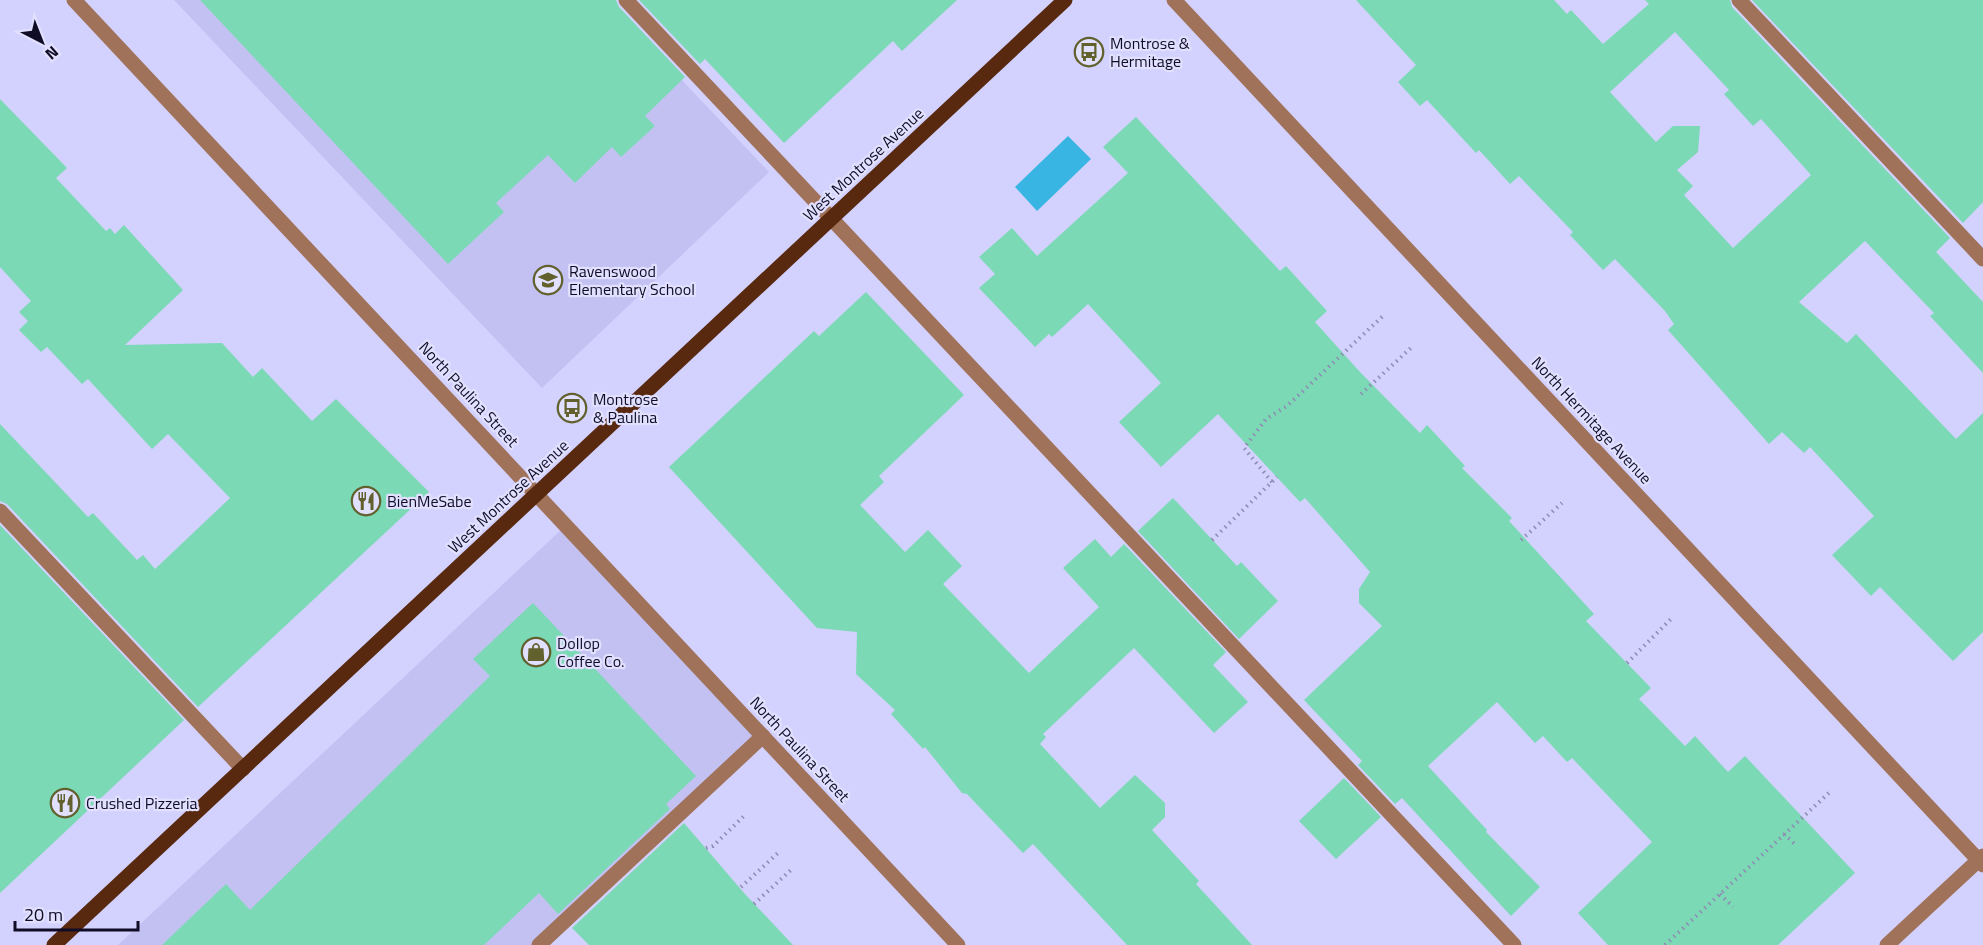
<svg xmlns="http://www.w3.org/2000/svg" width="1983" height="945" font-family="'Titillium Web',sans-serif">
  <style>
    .built { fill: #c3c1f2 }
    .water { fill: #38b5e2 }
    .building { fill: #7bd9b5; fill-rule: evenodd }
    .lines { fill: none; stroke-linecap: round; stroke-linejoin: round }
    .path { stroke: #8f8cb3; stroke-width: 4; stroke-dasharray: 1.5 4.5; stroke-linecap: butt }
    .minor { stroke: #a1725a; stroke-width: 15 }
    .major { stroke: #58290f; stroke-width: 15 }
    .labels { text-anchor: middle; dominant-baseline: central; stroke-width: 4.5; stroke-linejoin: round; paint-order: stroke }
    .poi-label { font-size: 16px; fill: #100c26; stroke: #e1e0ff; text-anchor: start }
    .street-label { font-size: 16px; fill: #100c26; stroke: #e1e0ff }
  </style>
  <rect width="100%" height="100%" fill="#d3d1fe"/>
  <!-- built -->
  <g class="built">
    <path d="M 174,0 L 606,0 L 769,172 L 542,388 Z"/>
    <path d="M 562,529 L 755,735 L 532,945 L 118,945 Z"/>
  </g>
  <!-- water -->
  <path class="water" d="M 1068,136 L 1091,159 L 1037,211 L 1015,187 Z"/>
  <!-- building -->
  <g class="building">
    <path d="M 200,0 L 616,0 L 619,7 L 685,77 L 645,116 L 655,126 L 621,157 L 612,147 L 575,183 L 548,155 L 496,203 L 504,212 L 448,264 Z"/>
    <path d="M 639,0 L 957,0 L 902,51 L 893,41 L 784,143 L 705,59 L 700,64 Z"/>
    <path d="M 1356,0 L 1554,0 L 1567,14 L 1571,10 L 1603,44 L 1649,4 L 1645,0 L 1730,0 L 1732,7 L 1950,238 L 1936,252 L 1983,302 L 1983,373 L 1930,316 L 1934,313 L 1865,241 L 1799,302 L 1847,343 L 1856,334 L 1956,439 L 1983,413 L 1983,632 L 1953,661 L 1880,587 L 1871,596 L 1832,555 L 1874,516 L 1810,447 L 1804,453 L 1782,432 L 1769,444 L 1668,330 L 1674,324 L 1665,311 L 1615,259 L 1603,270 L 1570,235 L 1573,232 L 1519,176 L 1510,184 L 1479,150 L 1476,153 L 1427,100 L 1420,106 L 1398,82 L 1416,65 ZM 1675,32 L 1729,90 L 1724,94 L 1753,126 L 1761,119 L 1811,175 L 1733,248 L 1684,195 L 1693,186 L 1677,170 L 1698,152 L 1700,126 L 1673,126 L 1656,142 L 1610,92 Z"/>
    <path d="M 1752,0 L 1983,0 L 1983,202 L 1963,223 Z"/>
    <path d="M 0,99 L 67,168 L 56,178 L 106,231 L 110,228 L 115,234 L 124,225 L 183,290 L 125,345 L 222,343 L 253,377 L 262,368 L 312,421 L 336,399 L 429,492 L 198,707 L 7,504 L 0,501 L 0,424 L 88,517 L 93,513 L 137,560 L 143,555 L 155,569 L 230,498 L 168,434 L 152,449 L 88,379 L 82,384 L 47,347 L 41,352 L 19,330 L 28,321 L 19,312 L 31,301 L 0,267 Z"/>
    <path d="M 1136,117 L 1280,271 L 1286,266 L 1327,311 L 1315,322 L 1360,372 L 1420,433 L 1427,425 L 1465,466 L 1462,468 L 1512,518 L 1509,521 L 1594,614 L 1586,621 L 1651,688 L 1639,699 L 1685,746 L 1695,736 L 1728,772 L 1745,756 L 1855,873 L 1778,945 L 1608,945 L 1578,913 L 1652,842 L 1572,758 L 1567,762 L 1543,736 L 1535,743 L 1497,702 L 1428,766 L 1487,830 L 1486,832 L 1540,887 L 1511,916 L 1402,798 L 1395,804 L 1358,765 L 1362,761 L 1304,700 L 1382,626 L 1359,603 L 1359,589 L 1370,572 L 1305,498 L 1300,502 L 1218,414 L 1161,467 L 1119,422 L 1161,383 L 1088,304 L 1052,337 L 1049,334 L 1035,347 L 979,288 L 995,274 L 979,257 L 1012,228 L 1037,256 L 1128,173 L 1103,147 Z"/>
    <path d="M 866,292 L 964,395 L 879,476 L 884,482 L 860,505 L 905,552 L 928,530 L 962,566 L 943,584 L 1029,673 L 1099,607 L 1063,568 L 1095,539 L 1111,557 L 1124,544 L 1226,652 L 1213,665 L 1248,702 L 1214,733 L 1134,648 L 1043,734 L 1046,737 L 1040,744 L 1100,808 L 1135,775 L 1165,803 L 1165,817 L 1152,830 L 1199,881 L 1196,884 L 1252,945 L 1127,945 L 1033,844 L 1023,853 L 967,794 L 962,793 L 925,747 L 923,749 L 891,714 L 895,710 L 856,674 L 857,632 L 817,628 L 669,467 L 814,331 L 819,336 Z"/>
    <path d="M 1173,498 L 1237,566 L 1241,562 L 1278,601 L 1239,639 L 1138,531 Z"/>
    <path d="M 0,525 L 184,720 L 0,893 Z"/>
    <path d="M 533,603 L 696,776 L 666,804 L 670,809 L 558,914 L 539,893 L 484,945 L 162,945 L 226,884 L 250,910 L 490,676 L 473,659 Z"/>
    <path d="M 1344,778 L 1381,817 L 1336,859 L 1299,821 Z"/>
    <path d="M 684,823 L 744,893 L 793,945 L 589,945 L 572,928 Z"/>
  </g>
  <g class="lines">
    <!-- path -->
    <g class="path">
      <path d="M 1361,394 L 1413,346"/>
      <path d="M 1272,482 L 1244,448 L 1266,419 L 1287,406 L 1384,315"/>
      <path d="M 1212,540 L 1277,477"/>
      <path d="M 1521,540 L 1562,503"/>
      <path d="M 1627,663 L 1671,619"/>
      <path d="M 1784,834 L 1797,846"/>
      <path d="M 706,848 L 713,846 L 744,816"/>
      <path d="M 741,887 L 778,853"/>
      <path d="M 1720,894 L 1733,907"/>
      <path d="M 754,904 L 793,868"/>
      <path d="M 1665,945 L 1831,791"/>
    </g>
    <!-- minor -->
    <g class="minor">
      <path d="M 74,0 L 958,945"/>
      <path d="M 626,0 L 1514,945"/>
      <path d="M 1174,0 L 1983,865"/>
      <path d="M 1739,0 L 1983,259"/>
      <path d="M 0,511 L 243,769"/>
      <path d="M 539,945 L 763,736"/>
      <path d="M 1887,945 L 1983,856"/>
    </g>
    <!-- major -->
    <path class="major" d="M 54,945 L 1065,0"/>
  </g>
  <!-- icons -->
  <defs>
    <g id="bus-ring" transform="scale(1.5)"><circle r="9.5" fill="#e1e0ff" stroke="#62602d" stroke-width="1.5"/><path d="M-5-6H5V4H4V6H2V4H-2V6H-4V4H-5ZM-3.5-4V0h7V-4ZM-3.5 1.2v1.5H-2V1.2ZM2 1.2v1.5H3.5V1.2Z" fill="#62602d"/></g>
    <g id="school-ring" transform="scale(1.5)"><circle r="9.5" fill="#e1e0ff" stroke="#62602d" stroke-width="1.5"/><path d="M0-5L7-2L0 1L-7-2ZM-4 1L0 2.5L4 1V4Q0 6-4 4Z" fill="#62602d"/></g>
    <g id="restaurant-ring" transform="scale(1.5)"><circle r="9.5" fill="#e1e0ff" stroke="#62602d" stroke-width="1.5"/><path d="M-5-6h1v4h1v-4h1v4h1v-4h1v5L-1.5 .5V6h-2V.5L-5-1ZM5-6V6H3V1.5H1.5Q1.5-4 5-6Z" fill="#62602d"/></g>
    <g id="shop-ring" transform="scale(1.5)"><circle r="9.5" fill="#e1e0ff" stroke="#62602d" stroke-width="1.5"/><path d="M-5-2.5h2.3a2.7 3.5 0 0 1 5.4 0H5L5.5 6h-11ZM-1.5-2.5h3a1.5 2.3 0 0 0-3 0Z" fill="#62602d"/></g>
  </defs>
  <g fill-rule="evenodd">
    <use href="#bus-ring" x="1089" y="52"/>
    <use href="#school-ring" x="548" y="280"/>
    <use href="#bus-ring" x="572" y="408"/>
    <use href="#restaurant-ring" x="366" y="501"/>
    <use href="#shop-ring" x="536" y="652"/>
    <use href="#restaurant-ring" x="65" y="803"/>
  </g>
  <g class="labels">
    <!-- poi labels -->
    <g class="poi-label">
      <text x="1110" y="43">Montrose &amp;<tspan x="1110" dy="18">Hermitage</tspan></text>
      <text x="569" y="271">Ravenswood<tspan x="569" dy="18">Elementary School</tspan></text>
      <text x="593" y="399">Montrose<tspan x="593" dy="18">&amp; Paulina</tspan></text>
      <text x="387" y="501">BienMeSabe</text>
      <text x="557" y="643">Dollop<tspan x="557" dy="18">Coffee Co.</tspan></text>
      <text x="86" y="803">Crushed Pizzeria</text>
    </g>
    <!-- street labels -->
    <g class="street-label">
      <text transform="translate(863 164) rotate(-43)">West Montrose Avenue</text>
      <text transform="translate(469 394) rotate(47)">North Paulina Street</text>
      <text transform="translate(1592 420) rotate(47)">North Hermitage Avenue</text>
      <text transform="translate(508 496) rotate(-43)">West Montrose Avenue</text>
      <text transform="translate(800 749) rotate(47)">North Paulina Street</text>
    </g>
  </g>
  <!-- north arrow -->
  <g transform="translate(42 42) rotate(138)" stroke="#e1e0ff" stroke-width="4.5" paint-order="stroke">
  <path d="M0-4.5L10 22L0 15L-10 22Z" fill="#100c26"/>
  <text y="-9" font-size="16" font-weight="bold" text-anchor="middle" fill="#100c26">N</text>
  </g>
  <!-- scale -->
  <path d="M15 921v9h123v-9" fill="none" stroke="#100c26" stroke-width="3"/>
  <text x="24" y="921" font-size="18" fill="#100c26" stroke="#e1e0ff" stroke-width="4.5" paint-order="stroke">20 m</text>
</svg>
